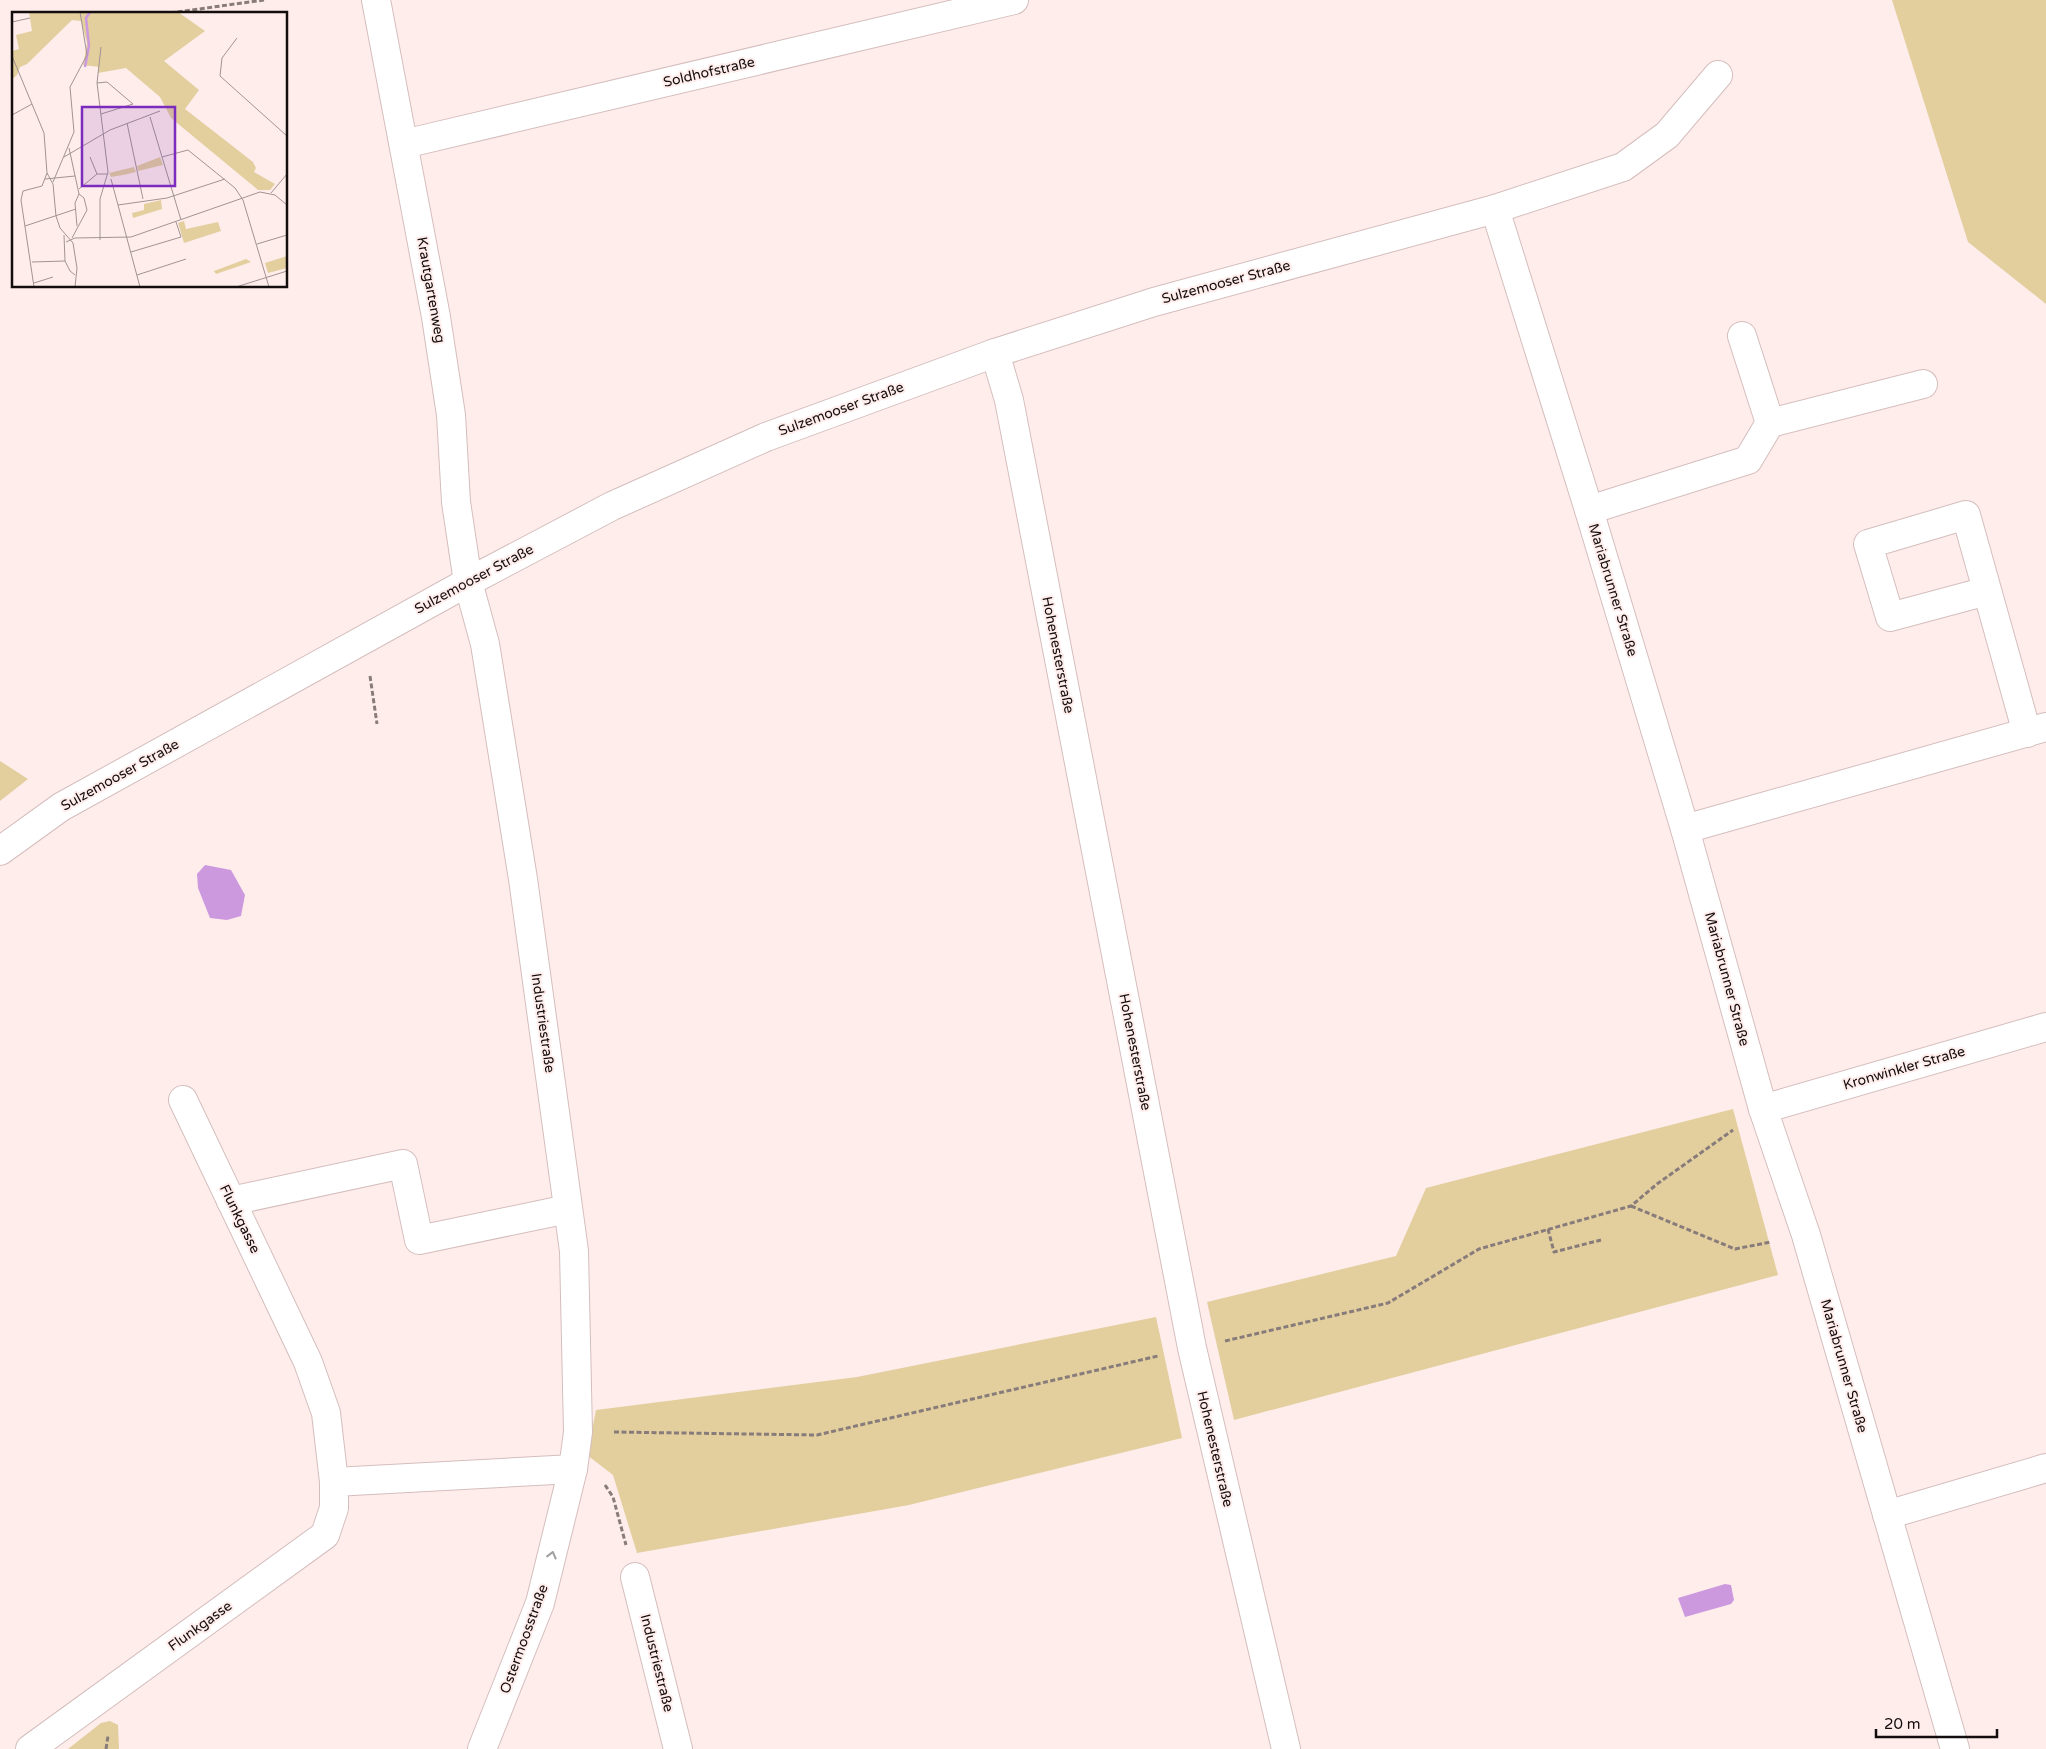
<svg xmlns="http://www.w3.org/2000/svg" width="2046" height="1749" font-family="'Varela Round',sans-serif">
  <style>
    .green { fill: #e3ce9e }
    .water { fill: #cc99df }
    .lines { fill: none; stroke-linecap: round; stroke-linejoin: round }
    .minor-casing { stroke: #d4bebd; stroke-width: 30 }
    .path { stroke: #887c7b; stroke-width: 3; stroke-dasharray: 5 2.5; stroke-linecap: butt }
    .minor { stroke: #fff; stroke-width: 28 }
    .oneway { stroke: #a19e9e }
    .labels { text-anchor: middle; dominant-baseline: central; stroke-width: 4; stroke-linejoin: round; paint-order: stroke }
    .street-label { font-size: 14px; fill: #140d0d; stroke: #ffedec }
    .inset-river { fill: none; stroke: #cc99df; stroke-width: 2.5 }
    .inset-road { fill: none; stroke: #a19393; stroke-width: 1 }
    .view { fill: #7b2cbf; fill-opacity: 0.15; stroke: #7b2cbf; stroke-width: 2.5 }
    .inset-edge { fill: none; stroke: #140d0d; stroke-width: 2.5 }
  </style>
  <rect width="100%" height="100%" fill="#ffedec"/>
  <!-- green -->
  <g class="green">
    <path d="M 1892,0 L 2046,0 L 2046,304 L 1968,242 Z"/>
    <path d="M 0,761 L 28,779 L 0,801 Z"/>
    <path d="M 1733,1109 L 1778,1275 L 1234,1420 L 1207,1302 L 1396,1256 L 1426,1188 Z"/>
    <path d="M 1156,1317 L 1182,1438 L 909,1505 L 637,1553 L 613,1475 L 587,1455 L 596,1410 L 857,1377 Z"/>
    <path d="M 110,1721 L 118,1725 L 119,1749 L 68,1749 L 101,1723 Z"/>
  </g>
  <!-- water -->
  <g class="water">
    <path d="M 205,865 L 231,870 L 245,895 L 241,916 L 227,920 L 210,918 L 198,888 L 197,874 Z"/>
    <path d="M 1725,1584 L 1731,1585 L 1734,1600 L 1731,1604 L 1685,1617 L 1678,1598 Z"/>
  </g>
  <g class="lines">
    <!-- minor casing -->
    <g class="minor-casing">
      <g id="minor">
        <path d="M 376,0 L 436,317 L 451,415 L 456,502 L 468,582 L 485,644 L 523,879 L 574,1251 L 578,1432 L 573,1469 L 540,1603 L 482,1749"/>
        <path d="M 404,144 L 1014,0"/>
        <path d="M 1495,209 L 1589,510 L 1685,829 L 1763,1109 L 1806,1235 L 1955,1749"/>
        <path d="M 995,353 L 1009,400 L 1192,1348 L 1286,1749"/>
        <path d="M 1770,423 L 1923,384"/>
        <path d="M 1589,510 L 1748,460 L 1770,423 L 1742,336"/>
        <path d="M 1987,591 L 1890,617 L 1868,544 L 1966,515 L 2027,733"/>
        <path d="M 1685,829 L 2046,727"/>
        <path d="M 0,851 L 61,807 L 468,582 L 612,506 L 766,437 L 995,353 L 1154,302 L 1495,209 L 1623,167 L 1667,135 L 1718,75"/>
        <path d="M 183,1100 L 308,1362 L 326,1413 L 334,1482"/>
        <path d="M 1763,1109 L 2046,1027"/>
        <path d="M 231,1201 L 403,1164 L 419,1240 L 568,1209"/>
        <path d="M 1887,1515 L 2046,1468"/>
        <path d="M 635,1577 L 678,1749"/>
        <path d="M 30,1749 L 325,1535 L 334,1508 L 334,1482 L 573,1469"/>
      </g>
    </g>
    <!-- path -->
    <g class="path">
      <path d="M 170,13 L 264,0"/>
      <path d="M 370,676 L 377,724"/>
      <path d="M 1631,1206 L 1735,1249 L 1771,1242"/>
      <path d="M 1548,1229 L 1554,1252 L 1601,1240"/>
      <path d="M 1225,1341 L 1388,1303 L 1479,1249 L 1631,1206 L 1657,1184 L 1733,1130"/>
      <path d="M 614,1432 L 817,1435 L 1158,1356"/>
      <path d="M 605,1485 L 613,1497 L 626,1545"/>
      <path d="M 106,1749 L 108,1736"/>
    </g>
    <!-- minor -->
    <use href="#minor" class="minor"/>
  </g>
  <!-- one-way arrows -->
  <defs><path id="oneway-chevron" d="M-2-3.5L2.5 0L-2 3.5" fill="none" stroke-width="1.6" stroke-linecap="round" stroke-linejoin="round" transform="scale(1.25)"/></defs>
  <use class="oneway" href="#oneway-chevron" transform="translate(552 1555) rotate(-76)"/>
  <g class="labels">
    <!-- street labels -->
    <g class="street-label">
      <text transform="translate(709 72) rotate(-13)">Soldhofstraße</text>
      <text transform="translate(1226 282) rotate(-15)">Sulzemooser Straße</text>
      <text transform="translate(431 290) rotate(80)">Krautgartenweg</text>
      <text transform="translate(841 409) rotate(-20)">Sulzemooser Straße</text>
      <text transform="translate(474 579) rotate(-28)">Sulzemooser Straße</text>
      <text transform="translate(1613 590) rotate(73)">Mariabrunner Straße</text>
      <text transform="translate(1058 655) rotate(79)">Hohenesterstraße</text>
      <text transform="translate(120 775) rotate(-29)">Sulzemooser Straße</text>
      <text transform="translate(1727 979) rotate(75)">Mariabrunner Straße</text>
      <text transform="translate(543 1023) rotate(82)">Industriestraße</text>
      <text transform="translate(1135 1052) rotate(79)">Hohenesterstraße</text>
      <text transform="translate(1904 1068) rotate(-16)">Kronwinkler Straße</text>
      <text transform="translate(240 1219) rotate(64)">Flunkgasse</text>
      <text transform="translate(1844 1366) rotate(74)">Mariabrunner Straße</text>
      <text transform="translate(1215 1449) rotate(77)">Hohenesterstraße</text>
      <text transform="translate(200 1626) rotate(-36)">Flunkgasse</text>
      <text transform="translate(524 1639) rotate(-70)">Ostermoosstraße</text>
      <text transform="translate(657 1663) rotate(76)">Industriestraße</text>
    </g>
  </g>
  <!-- overview -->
  <g transform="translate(12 12)">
    <rect width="275" height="275" fill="#ffedec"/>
    <path d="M 17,0 L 166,0 L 193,19 L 152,49 L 187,78 L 173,97 L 241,150 L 244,156 L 242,160 L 263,172 L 258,178 L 246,178 L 159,106 L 148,85 L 114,56 L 86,61 L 87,55 L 71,53 L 75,31 L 69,9 L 60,8 L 15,52 L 8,55 L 5,63 L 0,67 L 0,39 L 7,37 L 4,23 L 20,19 ZM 148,145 L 151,153 L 126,159 L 125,154 ZM 122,155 L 124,160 L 111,163 L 99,165 L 97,161 ZM 149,188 L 150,197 L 121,206 L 120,201 L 132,198 L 132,192 ZM 172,209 L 174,217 L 206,210 L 209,219 L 172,231 L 166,211 ZM 275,244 L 275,256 L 256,261 L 253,251 ZM 234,247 L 239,250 L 204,262 L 202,259 Z" fill="#e3ce9e"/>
    <path class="inset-river" d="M 73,55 L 77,34 L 74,6 L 78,0"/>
    <path class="inset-road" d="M 0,10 L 18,6M 225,26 L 210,46 L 208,64 L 275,124M 0,44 L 32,121 L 35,161 L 41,172 L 44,204 L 48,216 L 61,231 L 65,256 L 63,275M 85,71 L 95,70 L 121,92 L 89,102M 0,103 L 20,92M 138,105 L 169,208M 115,111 L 131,187M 57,136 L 67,182 L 72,186 L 75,198 L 60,226M 52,145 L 98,118 L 148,99M 78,145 L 85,162M 150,145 L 176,138 L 223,176 L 231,188 L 257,275M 33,167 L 63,164M 99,167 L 128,275M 41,170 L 62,120 L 58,75 L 75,43 L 68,0M 67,177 L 85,162 L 96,162M 259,181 L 275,162M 106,193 L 155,186 L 213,167M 13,214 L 64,197M 65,214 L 63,191 L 67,182M 52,223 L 53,249 L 58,259 L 63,263M 88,228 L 88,187 L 96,160 L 85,71 L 89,35M 54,230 L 63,226 L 119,225 L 248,180 L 263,183 L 275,193M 245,232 L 275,223M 119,240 L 169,225 L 164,210M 20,250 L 53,249M 125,263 L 174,247M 22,271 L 41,265M 22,275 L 9,188 L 11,179 L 30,174 L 35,161M 224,275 L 275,259"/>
    <path class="view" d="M 70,95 L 163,95 L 163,174 L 70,174 Z"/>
    <rect width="275" height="275" class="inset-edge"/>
  </g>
  <!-- scale -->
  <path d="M1876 1729v8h121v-8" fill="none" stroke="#140d0d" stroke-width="2.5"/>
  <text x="1884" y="1729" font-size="15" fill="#140d0d" stroke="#ffedec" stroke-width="4" paint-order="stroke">20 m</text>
</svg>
